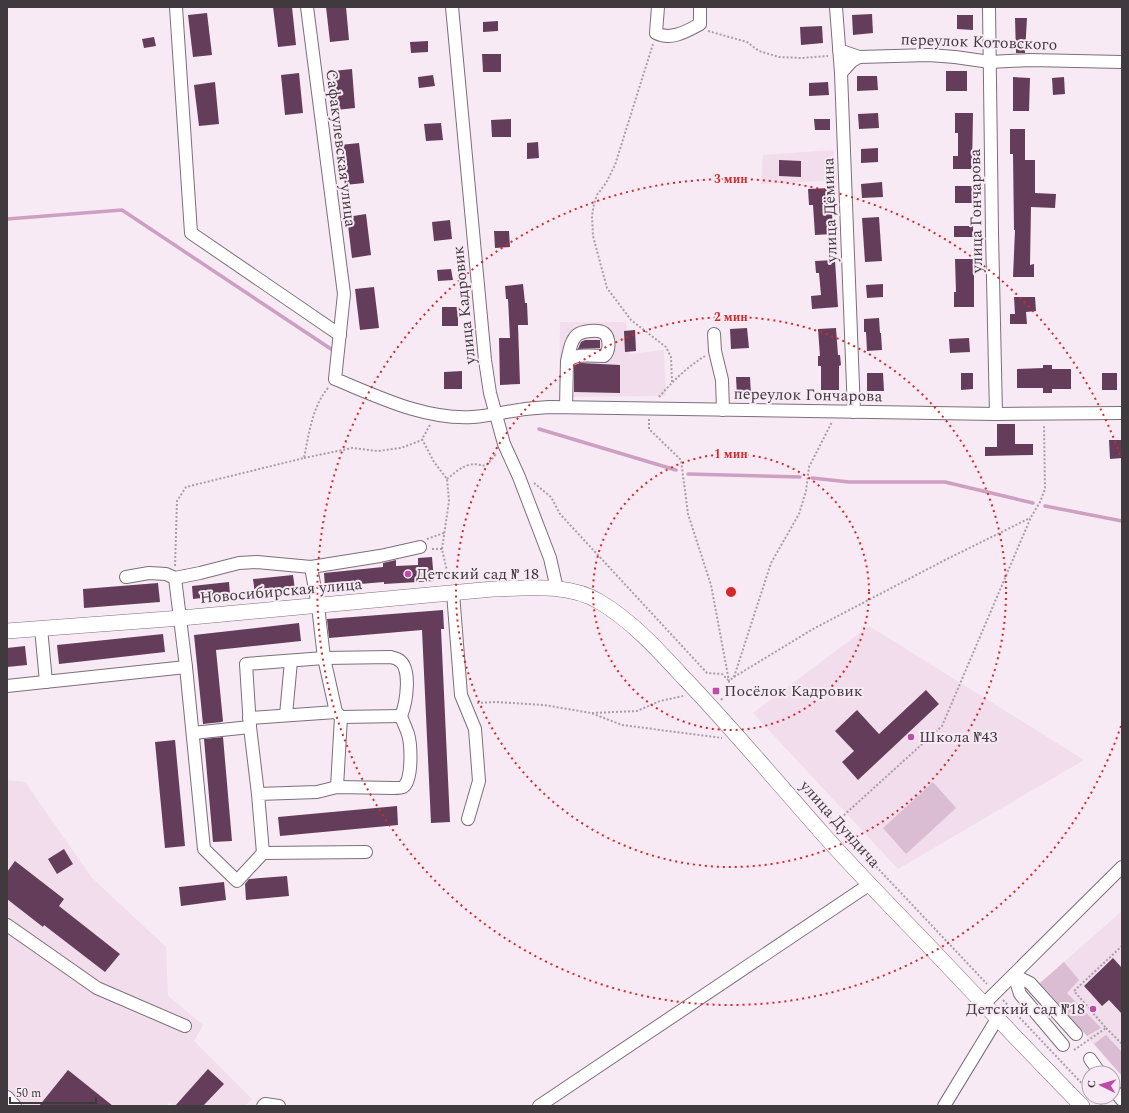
<svg xmlns="http://www.w3.org/2000/svg" width="1129" height="1113" font-family="Spectral,serif">
  <style>
    .built { fill: #f1ddeb }
    .green { fill: #dabdd2 }
    .lines { fill: none; stroke-linecap: round; stroke-linejoin: round }
    .stream { stroke: #cd9fc1; stroke-width: 3.5 }
    .building { fill: #643d5a }
    .minor-casing { stroke: #7c6f78; stroke-width: 14 }
    .major-casing { stroke: #7c6f78; stroke-width: 16 }
    .path { stroke: #a89ea5; stroke-width: 2; stroke-dasharray: 2 2; stroke-linecap: butt }
    .minor { stroke: #fff; stroke-width: 12 }
    .major { stroke: #fff; stroke-width: 15 }
    .ring { fill: none; stroke: #d62828; stroke-width: 2; stroke-dasharray: 2 4 }
    .poi-dot { fill: #bd4ba7; stroke: #f8eaf4; stroke-width: 1.5 }
    .labels { text-anchor: middle; dominant-baseline: central; stroke-width: 4; stroke-linejoin: round; paint-order: stroke }
    .street-label { font-size: 16px; fill: #403a3e; stroke: #f8eaf4 }
    .poi-label { font-size: 16px; fill: #403a3e; stroke: #f8eaf4; text-anchor: start }
    .centre { fill: #d62828; stroke: #f8eaf4; stroke-width: 2 }
    .ring-label { font-size: 12px; text-anchor: middle; font-weight: bold; fill: #d62828; stroke: #f8eaf4; stroke-width: 4; stroke-linejoin: round; paint-order: stroke }
  </style>
  <rect width="100%" height="100%" fill="#f8eaf4"/>
  <!-- built -->
  <g class="built">
    <path d="M 833,150 L 838,180 L 761,184 L 763,155 Z"/>
    <path d="M 560,322 L 626,322 L 630,354 L 664,350 L 666,396 L 559,397 Z"/>
    <path d="M 869,626 L 1084,760 L 898,869 L 753,713 Z"/>
    <path d="M 7,780 L 25,782 L 92,878 L 166,947 L 168,996 L 203,1025 L 194,1041 L 252,1099 L 245,1106 L 173,1106 L 170,1103 L 165,1106 L 7,1106 Z"/>
    <path d="M 1122,911 L 1122,1076 L 1040,983 Z"/>
  </g>
  <!-- green -->
  <g class="green">
    <path d="M 933,782 L 956,808 L 906,854 L 883,828 Z"/>
    <path d="M 1064,962 L 1079,980 L 1067,993 L 1101,1028 L 1087,1036 L 1040,983 Z"/>
    <path d="M 1106,1035 L 1122,1052 L 1122,1076 L 1094,1044 Z"/>
  </g>
  <g class="lines">
    <!-- stream -->
    <g class="stream">
      <path d="M 7,219 L 122,210 L 331,349"/>
      <path d="M 539,429 L 676,470"/>
      <path d="M 688,474 L 800,477"/>
      <path d="M 812,478 L 849,482 L 945,482 L 1033,503"/>
      <path d="M 1045,506 L 1122,521"/>
    </g>
  </g>
  <!-- building -->
  <g class="building">
    <path d="M 273,7 L 292,7 L 296,45 L 278,47 Z"/>
    <path d="M 326,7 L 346,7 L 349,40 L 330,42 Z"/>
    <path d="M 207,13 L 212,55 L 193,57 L 188,15 Z"/>
    <path d="M 872,14 L 873,33 L 853,35 L 852,15 Z"/>
    <path d="M 957,15 L 973,15 L 973,30 L 957,29 Z"/>
    <path d="M 1015,18 L 1027,18 L 1025,53 L 1016,53 Z"/>
    <path d="M 498,21 L 498,31 L 483,32 L 483,22 Z"/>
    <path d="M 822,26 L 823,43 L 801,45 L 800,27 Z"/>
    <path d="M 154,37 L 156,46 L 144,48 L 142,39 Z"/>
    <path d="M 428,41 L 428,52 L 411,53 L 410,42 Z"/>
    <path d="M 482,54 L 501,54 L 501,72 L 483,72 Z"/>
    <path d="M 352,69 L 355,108 L 336,110 L 333,71 Z"/>
    <rect x="946" y="71" width="21" height="20"/>
    <path d="M 299,73 L 303,113 L 285,115 L 281,75 Z"/>
    <path d="M 433,75 L 435,86 L 419,88 L 418,77 Z"/>
    <path d="M 857,76 L 877,76 L 878,90 L 857,91 Z"/>
    <path d="M 1013,77 L 1030,78 L 1029,111 L 1013,111 Z"/>
    <path d="M 1064,77 L 1065,94 L 1053,95 L 1052,78 Z"/>
    <path d="M 215,82 L 219,124 L 199,126 L 194,85 Z"/>
    <path d="M 828,82 L 829,95 L 809,96 L 809,83 Z"/>
    <path d="M 878,113 L 879,128 L 859,129 L 858,114 Z"/>
    <path d="M 955,113 L 973,113 L 972,169 L 953,169 L 953,156 L 958,156 L 958,133 L 955,133 Z"/>
    <path d="M 511,119 L 511,137 L 492,137 L 491,120 Z"/>
    <path d="M 814,119 L 830,119 L 830,130 L 815,130 Z"/>
    <path d="M 441,123 L 443,140 L 426,141 L 424,124 Z"/>
    <path d="M 1010,129 L 1025,129 L 1025,160 L 1035,160 L 1035,193 L 1056,194 L 1055,208 L 1031,207 L 1030,265 L 1034,264 L 1034,277 L 1013,277 L 1015,230 L 1014,230 L 1013,154 L 1010,154 Z"/>
    <path d="M 538,142 L 539,158 L 527,159 L 527,143 Z"/>
    <path d="M 359,143 L 364,183 L 345,185 L 340,145 Z"/>
    <path d="M 878,148 L 878,162 L 861,163 L 861,149 Z"/>
    <path d="M 779,160 L 801,161 L 801,177 L 779,176 Z"/>
    <path d="M 882,182 L 883,197 L 862,198 L 861,184 Z"/>
    <path d="M 955,186 L 973,186 L 972,203 L 955,203 Z"/>
    <path d="M 831,188 L 833,234 L 815,235 L 813,205 L 809,205 L 808,189 Z"/>
    <path d="M 366,214 L 371,255 L 352,258 L 347,217 Z"/>
    <path d="M 879,217 L 882,261 L 865,262 L 862,218 Z"/>
    <path d="M 450,220 L 452,239 L 434,241 L 432,222 Z"/>
    <rect x="954" y="226" width="19" height="11"/>
    <path d="M 494,231 L 509,231 L 510,247 L 495,248 Z"/>
    <path d="M 955,259 L 974,259 L 974,307 L 954,307 L 954,292 L 956,292 Z"/>
    <path d="M 835,260 L 838,307 L 812,309 L 811,296 L 821,295 L 819,273 L 816,273 L 815,261 Z"/>
    <path d="M 451,269 L 453,280 L 438,281 L 437,270 Z"/>
    <path d="M 523,284 L 525,303 L 527,303 L 528,325 L 518,325 L 520,384 L 500,385 L 499,338 L 510,338 L 508,299 L 506,299 L 505,286 Z"/>
    <path d="M 883,284 L 883,297 L 867,298 L 866,285 Z"/>
    <path d="M 374,287 L 379,328 L 360,330 L 355,289 Z"/>
    <path d="M 1014,297 L 1035,297 L 1036,311 L 1026,312 L 1027,324 L 1010,324 L 1010,314 L 1015,314 Z"/>
    <rect x="442" y="307" width="16" height="19"/>
    <path d="M 879,318 L 880,333 L 881,333 L 882,350 L 867,351 L 866,332 L 864,332 L 864,319 Z"/>
    <path d="M 747,328 L 749,348 L 731,349 L 730,329 Z"/>
    <path d="M 836,328 L 838,355 L 840,355 L 841,365 L 839,366 L 839,390 L 821,390 L 821,366 L 818,366 L 818,356 L 820,356 L 818,329 Z"/>
    <path d="M 635,330 L 636,351 L 625,352 L 624,331 Z"/>
    <path d="M 969,338 L 970,352 L 950,353 L 949,339 Z"/>
    <path d="M 585,340 L 600,340 L 600,348 L 578,349 L 581,342 Z"/>
    <path d="M 581,363 L 620,365 L 620,393 L 574,392 L 574,365 Z"/>
    <path d="M 1043,365 L 1052,365 L 1052,369 L 1071,369 L 1071,389 L 1052,389 L 1052,393 L 1043,393 L 1043,388 L 1017,388 L 1017,369 L 1043,368 Z"/>
    <path d="M 462,371 L 462,389 L 444,389 L 444,372 Z"/>
    <path d="M 867,373 L 883,373 L 884,391 L 867,391 Z"/>
    <path d="M 961,373 L 973,373 L 973,389 L 961,390 Z"/>
    <rect x="1102" y="373" width="15" height="17"/>
    <path d="M 736,377 L 750,377 L 751,395 L 737,396 Z"/>
    <path d="M 997,424 L 1015,424 L 1015,444 L 1033,444 L 1033,455 L 985,456 L 985,447 L 997,447 Z"/>
    <path d="M 1109,440 L 1122,440 L 1122,458 L 1110,459 Z"/>
    <path d="M 432,557 L 434,581 L 384,584 L 384,582 L 325,587 L 324,573 L 383,567 L 383,563 L 396,560 L 396,566 L 418,565 L 418,558 Z"/>
    <path d="M 293,575 L 295,590 L 255,594 L 253,579 Z"/>
    <path d="M 229,582 L 230,595 L 193,599 L 192,586 Z"/>
    <path d="M 158,583 L 160,602 L 84,608 L 83,589 Z"/>
    <path d="M 443,610 L 444,629 L 441,629 L 450,822 L 431,823 L 422,630 L 329,638 L 327,619 Z"/>
    <path d="M 299,623 L 301,641 L 216,650 L 223,721 L 222,722 L 203,724 L 194,635 Z"/>
    <path d="M 163,634 L 165,652 L 59,664 L 57,645 Z"/>
    <path d="M 25,646 L 27,665 L 7,667 L 7,648 Z"/>
    <path d="M 926,690 L 939,704 L 858,780 L 842,762 L 854,751 L 835,731 L 857,710 L 879,734 Z"/>
    <path d="M 223,737 L 232,841 L 213,842 L 204,739 Z"/>
    <path d="M 175,740 L 185,846 L 165,848 L 155,742 Z"/>
    <path d="M 397,806 L 398,825 L 280,836 L 278,817 Z"/>
    <path d="M 64,849 L 73,864 L 57,874 L 48,859 Z"/>
    <path d="M 15,861 L 64,899 L 59,906 L 120,954 L 105,972 L 44,925 L 43,927 L 7,899 L 7,872 Z"/>
    <path d="M 287,876 L 289,896 L 246,900 L 245,884 L 249,879 Z"/>
    <path d="M 224,882 L 226,900 L 181,906 L 179,887 Z"/>
    <path d="M 1113,958 L 1122,968 L 1122,1014 L 1109,1000 L 1102,1006 L 1084,986 Z"/>
    <path d="M 208,1069 L 224,1084 L 203,1106 L 175,1106 Z"/>
    <path d="M 68,1070 L 113,1106 L 39,1106 Z"/>
  </g>
  <g class="lines">
    <!-- minor casing -->
    <g class="minor-casing">
      <g id="minor">
        <path d="M 176,7 L 191,233 L 340,335"/>
        <path d="M 307,7 L 344,294 L 335,379 C 379,397 425,420 473,417 C 489,416 504,412 519,410 C 529,408 539,408 550,407 L 996,414 L 1122,413"/>
        <path d="M 452,7 L 485,360 L 490,393 L 504,444 L 519,477 L 550,558 L 557,589"/>
        <path d="M 658,7 L 656,33 C 671,41 687,31 700,24 L 700,7"/>
        <path d="M 836,7 L 841,73 L 854,412"/>
        <path d="M 989,7 L 992,233 L 996,414"/>
        <path d="M 839,50 L 859,57 L 852,61 L 841,73"/>
        <path d="M 859,57 L 929,55 L 955,57 L 990,62 L 1030,60 L 1122,62"/>
        <path d="M 714,334 L 715,351 L 722,380 L 723,410"/>
        <path d="M 566,407 L 567,361 C 576,353 593,356 604,356 C 610,351 610,338 604,333 C 598,329 582,331 577,335 C 570,341 569,354 567,361"/>
        <path d="M 311,567 L 318,606 L 324,658 L 336,712 L 341,717 L 401,716"/>
        <path d="M 126,577 L 149,573 L 166,574 L 175,578 L 200,573 L 239,563 L 257,562 L 311,567 L 380,556 L 420,547"/>
        <path d="M 175,578 L 186,667 L 204,849 L 237,881 L 263,853 L 366,852"/>
        <path d="M 453,593 L 461,695 L 475,729 L 479,781 L 468,819"/>
        <path d="M 41,628 L 46,682"/>
        <path d="M 7,686 L 186,667"/>
        <path d="M 286,715 L 291,661"/>
        <path d="M 249,718 L 336,712"/>
        <path d="M 193,733 L 250,727"/>
        <path d="M 337,787 L 341,717"/>
        <path d="M 258,794 L 317,792 L 337,787 L 394,788 C 397,788 401,788 403,787 C 413,781 411,744 408,734 C 406,728 403,722 401,716 C 406,704 413,666 397,659 C 395,658 393,658 391,657 L 324,658 L 246,664 L 250,727 L 258,794 L 263,853"/>
        <path d="M 7,925 L 97,988 L 185,1026"/>
        <path d="M 984,1004 L 1122,867"/>
        <path d="M 1063,1045 L 1020,994 L 1014,975 L 1030,983 L 1076,1034"/>
        <path d="M 1090,1059 L 1100,1073"/>
        <path d="M 1113,1089 L 1122,1100"/>
        <path d="M 7,1097 L 15,1106"/>
        <path d="M 263,1106 L 265,1104 L 279,1106"/>
        <path d="M 539,1106 L 870,884"/>
        <path d="M 944,1106 L 997,1019"/>
      </g>
    </g>
    <!-- major casing -->
    <g class="major-casing">
      <path id="major" d="M 7,631 L 181,618 L 493,589 C 528,588 569,583 600,602 C 632,621 659,651 684,678 C 732,728 776,781 822,833 C 855,870 890,906 925,942 C 977,997 1029,1052 1082,1106"/>
    </g>
    <!-- path -->
    <g class="path">
      <path d="M 708,31 L 747,42 L 759,51 L 779,57 L 801,58 L 828,56"/>
      <path d="M 653,44 L 615,165 L 606,183 L 597,195 L 594,204 L 592,216 L 593,236 L 607,288 L 631,320 L 666,347 L 671,357 L 672,382"/>
      <path d="M 659,397 C 673,381 687,367 705,356"/>
      <path d="M 649,419 L 649,429 L 681,460 L 688,514 L 711,585 L 729,681"/>
      <path d="M 430,425 L 422,439 L 434,462 L 447,479 L 449,501 L 442,549 L 449,580"/>
      <path d="M 304,458 L 352,448 L 378,451 L 401,448 L 422,440"/>
      <path d="M 447,479 C 454,474 460,467 469,465 C 485,461 481,474 496,454"/>
      <path d="M 534,483 L 551,497 L 560,514 L 707,673 L 722,674 L 728,680"/>
      <path d="M 427,539 L 444,533"/>
      <path d="M 432,549 L 442,549"/>
      <path d="M 175,566 L 177,501 L 186,487 L 304,458 C 309,434 312,407 328,388"/>
      <path d="M 734,677 L 813,629 L 945,560 L 1030,518"/>
      <path d="M 721,700 L 728,692 L 729,681 L 734,677 L 771,563 L 799,514 L 806,491 L 809,467 L 832,422"/>
      <path d="M 477,703 L 496,702 L 544,705 L 591,713 L 622,725 L 722,738"/>
      <path d="M 592,713 L 637,711 L 660,701 L 683,696"/>
      <path d="M 802,788 L 987,984"/>
      <path d="M 832,826 L 942,726 L 1031,517 L 1040,502 L 1045,489 L 1044,425"/>
      <path d="M 1003,1000 L 1089,1091"/>
      <path d="M 1106,1028 L 1122,1044"/>
      <path d="M 1074,1050 L 1106,1028 L 1074,991 L 1122,946"/>
      <path d="M 1095,1097 L 1103,1106"/>
    </g>
    <!-- minor -->
    <use href="#minor" class="minor"/>
    <!-- major -->
    <use href="#major" class="major"/>
  </g>
  <!-- distance rings -->
  <g class="ring">
    <circle cx="731" cy="592" r="138"/>
    <circle cx="731" cy="592" r="275"/>
    <path d="M1121 726A413 413 0 1 1 1121 458"/>
  </g>
  <!-- markers -->
  <g class="poi-dot">
    <circle cx="408" cy="574" r="4"/>
    <rect x="712" y="687" width="8" height="8" rx="2"/>
    <circle cx="911" cy="737" r="4"/>
    <circle cx="1093" cy="1009" r="4"/>
  </g>
  <g class="labels">
    <!-- street labels -->
    <g class="street-label">
      <text transform="translate(979 42) rotate(2)">переулок Котовского</text>
      <text transform="translate(341 148) rotate(83)">Сафакулевская улица</text>
      <text transform="translate(830 210) rotate(-92)">улица Дёмина</text>
      <text transform="translate(976 211) rotate(-91)">улица Гончарова</text>
      <text transform="translate(464 305) rotate(-96)">улица Кадровик</text>
      <text transform="translate(808 395) rotate(1)">переулок Гончарова</text>
      <text transform="translate(281 591) rotate(-5)">Новосибирская улица</text>
      <text transform="translate(840 824) rotate(48)">улица Дундича</text>
    </g>
    <!-- poi labels -->
    <g class="poi-label">
      <text x="416" y="574">Детский сад № 18</text>
      <text x="724" y="691">Посёлок Кадровик</text>
      <text x="919" y="737">Школа №43</text>
      <text x="1085" y="1009" text-anchor="end">Детский сад №18</text>
    </g>
  </g>
  <circle cx="731" cy="592" r="6" class="centre"/>
  <g class="ring-label">
    <text x="731" y="183">3 мин</text>
    <text x="731" y="321">2 мин</text>
    <text x="731" y="458">1 мин</text>
  </g>
  <!-- border -->
  <rect width="1129" height="1113" fill="none" stroke="#403a3e" stroke-width="16"/>
  <!-- north arrow -->
  <g transform="translate(1101 1085) rotate(275)"><circle r="19" fill="#f8eaf4" stroke="#aea4ab"/>
  <path d="M0-3L7 15L0 10L-7 15Z" fill="#bd4ba7"/>
  <text y="-6" font-size="11" font-weight="bold" text-anchor="middle" fill="#403a3e">С</text>
  </g>
  <!-- scale -->
  <path d="M10 1097v6h86v-6" fill="none" stroke="#403a3e" stroke-width="2"/>
  <text x="16" y="1097" font-size="12" fill="#403a3e" stroke="#f8eaf4" stroke-width="3" paint-order="stroke">50 m</text>
</svg>
